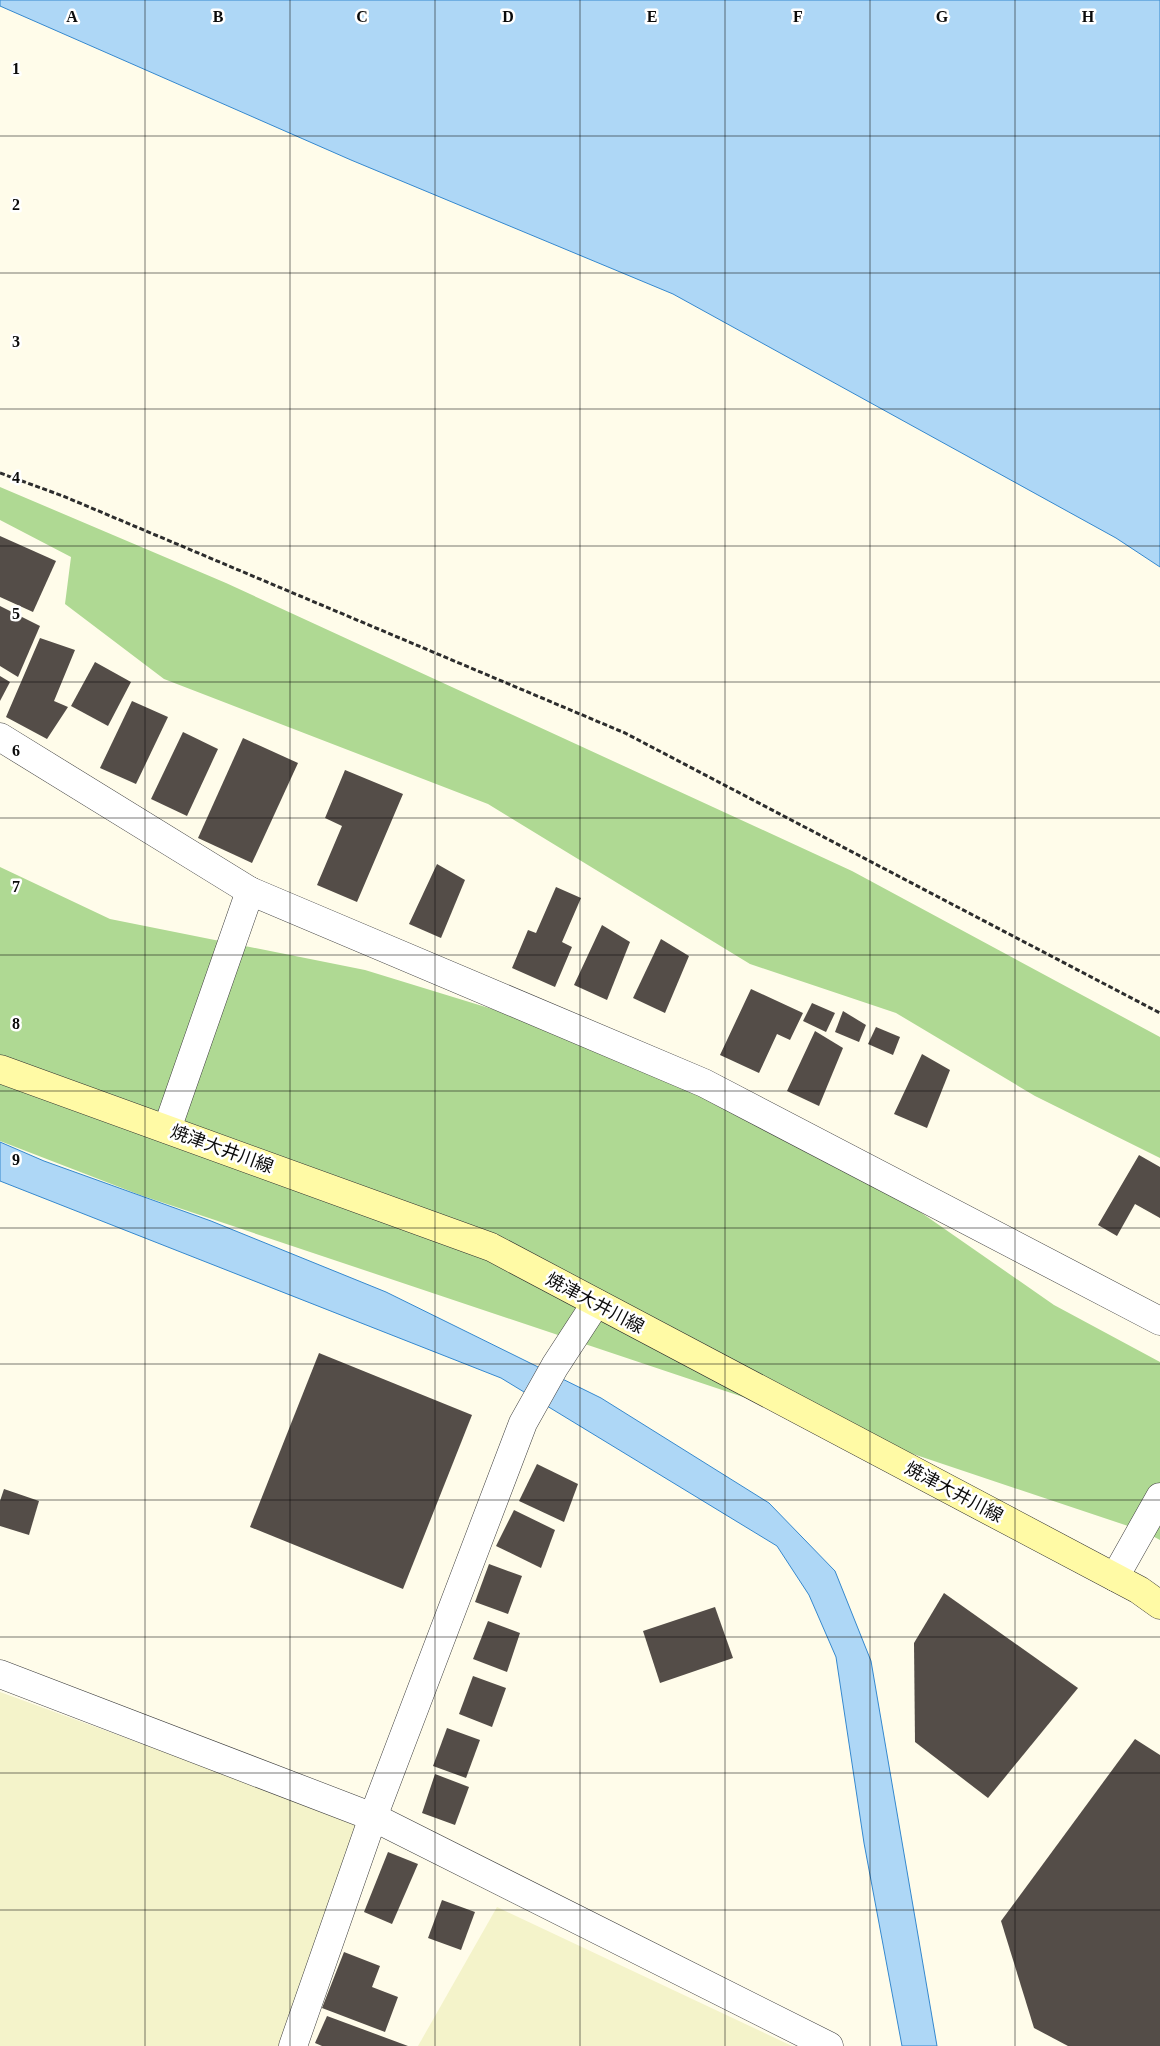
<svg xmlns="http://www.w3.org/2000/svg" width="1160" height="2046" font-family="'Times New Roman','Noto Sans JP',serif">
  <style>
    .farmland { fill: #f4f3ca }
    .forest { fill: #afd993 }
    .water { fill: #aed7f6; stroke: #3588ce }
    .building { fill: #544d48 }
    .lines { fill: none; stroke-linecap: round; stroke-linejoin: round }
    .minor-casing { stroke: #3e3e3e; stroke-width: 29 }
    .secondary-casing { stroke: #2d2d2d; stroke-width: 29 }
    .path { stroke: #2d2d2d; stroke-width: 3; stroke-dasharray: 5 2.5; stroke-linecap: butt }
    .minor { stroke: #fff; stroke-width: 28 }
    .secondary { stroke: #fffaa5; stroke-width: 28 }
    .grid { fill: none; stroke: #0b0b0b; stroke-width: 1; stroke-opacity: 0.55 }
    .labels { text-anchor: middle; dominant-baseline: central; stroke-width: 5; stroke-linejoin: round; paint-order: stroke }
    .street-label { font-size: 18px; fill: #0b0b0b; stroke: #fff }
    .grid-label { font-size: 16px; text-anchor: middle; font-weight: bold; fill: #0b0b0b; stroke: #fff; stroke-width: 5; stroke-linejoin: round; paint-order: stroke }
  </style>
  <rect width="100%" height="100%" fill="#fffcea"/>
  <!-- farmland -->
  <g class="farmland">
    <path d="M 0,1692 L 361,1824 L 279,2046 L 0,2046 Z"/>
    <path d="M 497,1907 L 792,2046 L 418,2046 Z"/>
  </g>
  <!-- forest -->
  <g class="forest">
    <path d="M 0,487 L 226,583 L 852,871 L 1160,1037 L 1160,1158 L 1035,1096 L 896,1013 L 750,964 L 488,804 L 164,679 L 65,604 L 71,557 L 0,520 Z"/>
    <path d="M 0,867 L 110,919 L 365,970 L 736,1084 L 1054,1305 L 1160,1362 L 1160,1540 L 1143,1531 L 140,1195 L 0,1141 Z"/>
  </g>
  <!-- water -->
  <g class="water">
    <path d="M 0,0 L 1160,0 L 1160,567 L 1116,538 L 673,294 L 351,160 L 0,6 Z"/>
    <path d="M 0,1142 L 44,1161 L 211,1221 L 386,1292 L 601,1398 L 769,1503 L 835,1571 L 871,1661 L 937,2046 L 902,2046 L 864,1843 L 836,1657 L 809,1595 L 777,1546 L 501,1378 L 0,1181 Z"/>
  </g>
  <!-- building -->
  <g class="building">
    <path d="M 0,536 L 56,561 L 33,612 L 0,597 Z"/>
    <path d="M 0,606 L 40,626 L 18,677 L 0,666 Z"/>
    <path d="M 40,638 L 75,650 L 54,701 L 68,707 L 47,739 L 6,717 Z"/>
    <path d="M 95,662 L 131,682 L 108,726 L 71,706 Z"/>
    <path d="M 0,676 L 10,682 L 0,701 Z"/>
    <path d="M 132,701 L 168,717 L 136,784 L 100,768 Z"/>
    <path d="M 183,732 L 218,749 L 187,816 L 151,799 Z"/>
    <path d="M 243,738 L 298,763 L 252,863 L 198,838 Z"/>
    <path d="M 345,770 L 403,794 L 357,902 L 317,885 L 342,826 L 325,818 Z"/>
    <path d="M 437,864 L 465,880 L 441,938 L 409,924 Z"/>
    <path d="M 556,887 L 581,898 L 562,942 L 572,947 L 555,987 L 512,968 L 528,930 L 536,933 Z"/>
    <path d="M 602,925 L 630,942 L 607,1000 L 574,985 Z"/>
    <path d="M 661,939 L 689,956 L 665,1013 L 633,998 Z"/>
    <path d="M 751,989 L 803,1013 L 790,1040 L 777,1034 L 759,1073 L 720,1055 Z"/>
    <path d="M 812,1003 L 835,1013 L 826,1032 L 803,1021 Z"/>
    <path d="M 843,1011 L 866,1025 L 859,1042 L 835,1032 Z"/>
    <path d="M 876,1027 L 900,1037 L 893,1055 L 868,1044 Z"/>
    <path d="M 815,1031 L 843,1048 L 819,1106 L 787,1091 Z"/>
    <path d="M 922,1054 L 950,1070 L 927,1128 L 894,1114 Z"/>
    <path d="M 1139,1155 L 1160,1167 L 1160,1218 L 1135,1204 L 1117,1236 L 1098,1225 Z"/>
    <path d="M 319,1353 L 472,1415 L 403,1589 L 250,1527 Z"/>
    <path d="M 537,1464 L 578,1484 L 564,1522 L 519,1501 Z"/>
    <path d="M 4,1489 L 39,1501 L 29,1535 L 0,1526 L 0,1501 Z"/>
    <path d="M 514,1510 L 555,1530 L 541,1568 L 496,1546 Z"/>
    <path d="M 489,1564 L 522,1576 L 508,1614 L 475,1602 Z"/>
    <path d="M 944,1593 L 1078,1688 L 988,1798 L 915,1742 L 914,1643 Z"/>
    <path d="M 715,1607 L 733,1658 L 660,1683 L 643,1631 Z"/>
    <path d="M 488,1621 L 520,1633 L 507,1672 L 473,1659 Z"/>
    <path d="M 473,1676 L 506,1688 L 492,1727 L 459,1714 Z"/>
    <path d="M 447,1728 L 480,1740 L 466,1778 L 433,1766 Z"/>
    <path d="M 1135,1739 L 1160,1755 L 1160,2046 L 1068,2046 L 1034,2028 L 1001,1921 Z"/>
    <path d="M 435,1774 L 469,1787 L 455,1825 L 422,1813 Z"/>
    <path d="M 388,1852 L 418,1864 L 392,1924 L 364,1912 Z"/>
    <path d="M 442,1900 L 475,1912 L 461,1950 L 428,1938 Z"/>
    <path d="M 344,1952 L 380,1966 L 372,1987 L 398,1997 L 385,2032 L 322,2008 Z"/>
    <path d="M 327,2016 L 408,2046 L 322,2046 L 315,2043 Z"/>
  </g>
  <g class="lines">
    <!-- minor casing -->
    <g class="minor-casing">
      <g id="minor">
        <path d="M 0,737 L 250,891 L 704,1083 L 1160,1321"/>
        <path d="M 167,1129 L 250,891"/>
        <path d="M 1115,1577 L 1160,1497"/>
        <path d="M 0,1674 L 373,1817 L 829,2046"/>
        <path d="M 293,2046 L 373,1817 L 523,1423 L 555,1366 L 596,1303"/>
      </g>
    </g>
    <!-- secondary casing -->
    <g class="secondary-casing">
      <path id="secondary" d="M 0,1069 L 491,1247 L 1139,1590 L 1160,1605"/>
    </g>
    <!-- path -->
    <path class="path" d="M 0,473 L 63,496 L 625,733 L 1160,1013"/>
    <!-- minor -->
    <use href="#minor" class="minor"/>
    <!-- secondary -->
    <use href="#secondary" class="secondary"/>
  </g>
  <!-- grid -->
  <path class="grid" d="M 145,0 L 145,2046M 290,0 L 290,2046M 435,0 L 435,2046M 580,0 L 580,2046M 725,0 L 725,2046M 870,0 L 870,2046M 1015,0 L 1015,2046M 0,136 L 1160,136M 0,273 L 1160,273M 0,409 L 1160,409M 0,546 L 1160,546M 0,682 L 1160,682M 0,818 L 1160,818M 0,955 L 1160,955M 0,1091 L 1160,1091M 0,1228 L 1160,1228M 0,1364 L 1160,1364M 0,1500 L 1160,1500M 0,1637 L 1160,1637M 0,1773 L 1160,1773M 0,1910 L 1160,1910"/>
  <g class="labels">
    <!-- street labels -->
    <g class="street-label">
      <text transform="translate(222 1149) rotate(20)">焼津大井川線</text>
      <text transform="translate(595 1303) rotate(28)">焼津大井川線</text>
      <text transform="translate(954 1492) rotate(28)">焼津大井川線</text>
    </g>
  </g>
  <g class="grid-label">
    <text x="72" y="22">A</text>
    <text x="218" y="22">B</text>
    <text x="362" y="22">C</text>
    <text x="508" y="22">D</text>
    <text x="652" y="22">E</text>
    <text x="798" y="22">F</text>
    <text x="942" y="22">G</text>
    <text x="1088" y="22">H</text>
    <text x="16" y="74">1</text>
    <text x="16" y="210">2</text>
    <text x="16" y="347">3</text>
    <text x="16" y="483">4</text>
    <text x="16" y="619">5</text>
    <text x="16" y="756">6</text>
    <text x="16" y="892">7</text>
    <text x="16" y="1029">8</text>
    <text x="16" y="1165">9</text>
  </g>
</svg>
